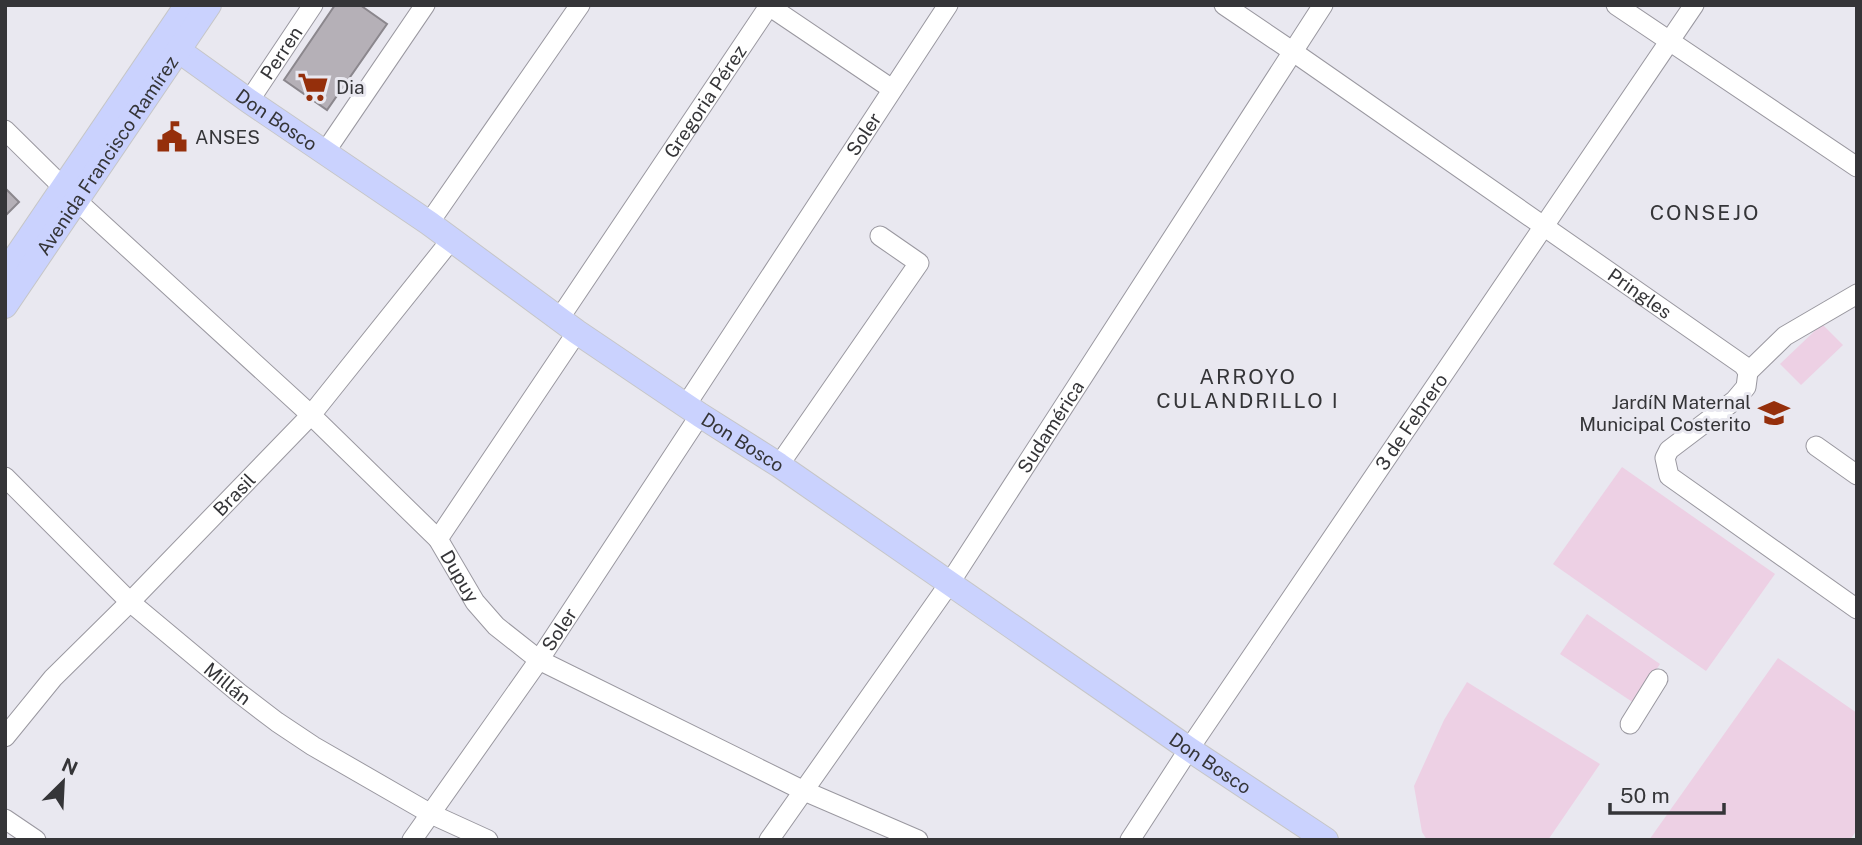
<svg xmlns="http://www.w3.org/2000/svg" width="1862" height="845" font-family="'Public Sans',sans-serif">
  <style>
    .green { fill: #edd0e4 }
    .building { fill: #b5b0b7; stroke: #8b878d; stroke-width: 2 }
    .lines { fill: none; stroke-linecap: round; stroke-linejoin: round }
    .minor-casing { stroke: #9a98a0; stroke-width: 21 }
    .major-casing { stroke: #c6c6c7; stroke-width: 26 }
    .minor { stroke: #fff; stroke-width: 19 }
    .major { stroke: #cad2fe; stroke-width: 24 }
    .labels { text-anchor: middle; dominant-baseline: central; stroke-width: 6; stroke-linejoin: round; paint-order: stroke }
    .street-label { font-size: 19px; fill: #353538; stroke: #e9e8f0 }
    .poi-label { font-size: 19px; fill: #353538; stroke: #e9e8f0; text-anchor: start }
    .neighbourhood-label { font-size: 21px; letter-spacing: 2px; fill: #353538; stroke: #e9e8f0 }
  </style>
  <rect width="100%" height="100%" fill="#e9e8f0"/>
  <!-- green -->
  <g class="green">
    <path d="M 1822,324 L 1843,345 L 1801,385 L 1780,364 Z"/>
    <path d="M 1622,467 L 1775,574 L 1706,671 L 1553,564 Z"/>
    <path d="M 1587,614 L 1660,664 L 1634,703 L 1560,654 Z"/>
    <path d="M 1778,658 L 1857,713 L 1857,830 L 1850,840 L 1649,840 Z"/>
    <path d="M 1467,682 L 1600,764 L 1548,840 L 1427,840 L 1422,832 L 1414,786 L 1444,720 Z"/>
  </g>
  <!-- building -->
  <g class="building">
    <path d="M 335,5 L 360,5 L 387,24 L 327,110 L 284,80 Z"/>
    <path d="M 5,188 L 19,202 L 5,216 Z"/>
  </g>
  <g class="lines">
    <!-- minor casing -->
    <g class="minor-casing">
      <g id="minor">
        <path id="s1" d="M 1224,5 L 1292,51 L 1743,365 L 1748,372 L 1746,387 L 1735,400 L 1669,450 L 1665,458 L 1669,476 L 1857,609"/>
        <path d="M 1616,5 L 1857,167"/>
        <path id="s2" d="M 249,101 L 313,5"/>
        <path id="s3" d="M 5,130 L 77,201 L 311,415 L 438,539 L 475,602 L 496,626 L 539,660 L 802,790 L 918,840"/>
        <path d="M 325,152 L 425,5"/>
        <path d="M 429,223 L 580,5"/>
        <path id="s4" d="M 559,319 L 769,6 L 892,89"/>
        <path d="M 1748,372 L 1785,336 L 1857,294"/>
        <path id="s5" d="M 686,405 L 948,5"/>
        <path d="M 1816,446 L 1857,475"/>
        <path d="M 779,465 L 919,263 L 880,236"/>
        <path id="s6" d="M 5,477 L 130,602 L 239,693 L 277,722 L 313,746 L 431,814 L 488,840"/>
        <path d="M 438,539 L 577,332"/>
        <path d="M 1630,724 L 1658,679"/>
        <path id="s7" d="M 5,737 L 53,678 L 130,602 L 311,415 L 451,240"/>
        <path d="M 5,819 L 36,840"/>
        <path id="s8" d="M 412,840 L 539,660 L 700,415"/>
        <path id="s9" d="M 769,840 L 949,584 L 1323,5"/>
        <path id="s10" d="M 1130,840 L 1189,749 L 1694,5"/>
      </g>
    </g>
    <!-- major casing -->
    <g class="major-casing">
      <g id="major">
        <path id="s11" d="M 164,40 L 249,101 L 429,223 L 577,332 L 700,415 L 779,465 L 1189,749 L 1326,840"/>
        <path d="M 5,273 L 187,5"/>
        <path id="s12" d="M 5,306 L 209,5"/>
      </g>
    </g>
    <!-- minor -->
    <use href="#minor" class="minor"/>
    <!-- major -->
    <use href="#major" class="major"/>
  </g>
  <!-- icons -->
  <defs>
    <g id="supermarket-bare" transform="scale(2.415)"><path d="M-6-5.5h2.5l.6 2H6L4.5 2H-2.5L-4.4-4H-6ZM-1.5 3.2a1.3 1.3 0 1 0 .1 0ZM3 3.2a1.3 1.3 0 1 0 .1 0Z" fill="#952f0b" stroke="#e9e8f0" stroke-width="2.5" paint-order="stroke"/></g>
    <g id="civic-bare" transform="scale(2.415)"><path d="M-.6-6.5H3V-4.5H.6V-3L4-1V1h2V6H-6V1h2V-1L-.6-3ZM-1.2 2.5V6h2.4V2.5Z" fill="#952f0b" stroke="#e9e8f0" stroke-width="2.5" paint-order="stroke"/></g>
    <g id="school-bare" transform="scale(2.415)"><path d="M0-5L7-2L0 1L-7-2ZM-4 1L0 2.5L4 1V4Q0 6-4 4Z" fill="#952f0b" stroke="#e9e8f0" stroke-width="2.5" paint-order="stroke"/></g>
  </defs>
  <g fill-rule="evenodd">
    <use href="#supermarket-bare" x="313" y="87"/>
    <use href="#civic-bare" x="172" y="137"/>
    <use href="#school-bare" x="1774" y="413"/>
  </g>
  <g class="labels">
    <!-- street labels -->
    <g class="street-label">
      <text stroke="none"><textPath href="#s2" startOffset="58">Perren</textPath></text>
      <text stroke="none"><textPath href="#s4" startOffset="262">Gregoria Pérez</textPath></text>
      <text stroke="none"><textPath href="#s11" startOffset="138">Don Bosco</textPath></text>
      <text stroke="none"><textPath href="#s5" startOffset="324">Soler</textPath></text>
      <text stroke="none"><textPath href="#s12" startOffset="182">Avenida Francisco Ramírez</textPath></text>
      <text stroke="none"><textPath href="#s1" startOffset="506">Pringles</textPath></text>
      <text stroke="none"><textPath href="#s10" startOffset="504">3 de Febrero</textPath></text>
      <text stroke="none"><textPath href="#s9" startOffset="500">Sudamérica</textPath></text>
      <text stroke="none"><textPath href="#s11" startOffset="705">Don Bosco</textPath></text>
      <text stroke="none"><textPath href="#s7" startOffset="334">Brasil</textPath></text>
      <text stroke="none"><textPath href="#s3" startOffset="639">Dupuy</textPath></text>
      <text stroke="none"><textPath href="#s8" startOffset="257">Soler</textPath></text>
      <text stroke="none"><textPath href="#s6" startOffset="304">Millán</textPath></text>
      <text stroke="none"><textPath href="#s11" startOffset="1272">Don Bosco</textPath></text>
    </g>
    <!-- poi labels -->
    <g class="poi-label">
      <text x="336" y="87">Dia</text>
      <text x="195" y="137">ANSES</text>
      <text x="1751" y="402" text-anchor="end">JardíN Maternal<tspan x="1751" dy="22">Municipal Costerito</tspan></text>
    </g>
    <!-- neighbourhood labels -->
    <g class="neighbourhood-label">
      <text x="1705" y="212">CONSEJO</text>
      <text x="1248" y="376">ARROYO<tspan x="1248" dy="24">CULANDRILLO I</tspan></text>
    </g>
  </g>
  <!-- border -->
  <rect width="1862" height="845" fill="none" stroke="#353538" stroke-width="14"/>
  <!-- north arrow -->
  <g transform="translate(63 782) rotate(24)" stroke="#e9e8f0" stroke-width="5" paint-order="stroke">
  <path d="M0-5L12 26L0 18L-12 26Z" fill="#353538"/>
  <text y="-10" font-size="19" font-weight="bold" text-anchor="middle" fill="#353538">N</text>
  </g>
  <!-- scale -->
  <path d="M1610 803v10h114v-10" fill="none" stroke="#353538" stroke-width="3.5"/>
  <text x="1620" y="803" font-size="21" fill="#353538" stroke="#e9e8f0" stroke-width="5" paint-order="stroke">50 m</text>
</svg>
